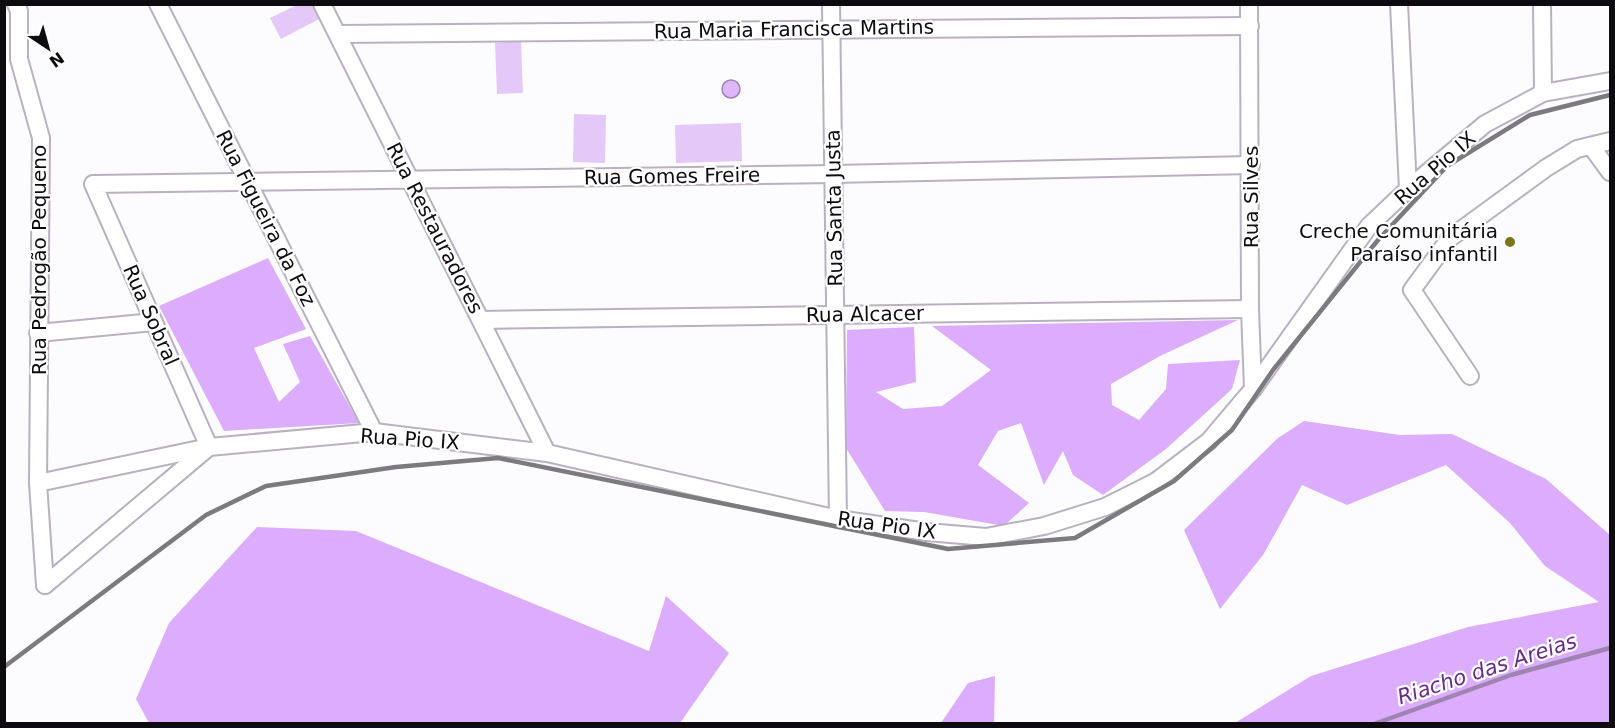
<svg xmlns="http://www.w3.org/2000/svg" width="1615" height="728" font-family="'DejaVu Sans',sans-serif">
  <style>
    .green { fill: #e4c9f8 }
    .forest { fill: #dcacfd }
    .water { fill: #ddb7f7; stroke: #9f83b1; stroke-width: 1.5 }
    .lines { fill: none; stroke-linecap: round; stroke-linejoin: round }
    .stream { stroke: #9f83b1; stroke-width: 4.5 }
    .minor-casing { stroke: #bab1c0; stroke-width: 20 }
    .minor { stroke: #fff; stroke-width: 16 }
    .rail { stroke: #7c7a7e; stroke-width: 4.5 }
    .poi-dot { fill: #7c771c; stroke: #fff; stroke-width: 2 }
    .labels { text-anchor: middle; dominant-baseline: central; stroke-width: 4.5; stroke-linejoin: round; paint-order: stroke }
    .street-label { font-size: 20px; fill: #0d0b0f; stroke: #fff }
    .poi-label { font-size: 20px; fill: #0d0b0f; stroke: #fff; text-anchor: end }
    .water-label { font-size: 21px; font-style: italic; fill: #672c88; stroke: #fff }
  </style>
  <rect width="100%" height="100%" fill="#fcfbfe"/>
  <!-- green -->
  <g class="green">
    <path d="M 311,4 L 319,19 L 281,39 L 270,18 L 297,5 Z"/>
    <path d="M 521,41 L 523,93 L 497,94 L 495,43 Z"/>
    <path d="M 574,114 L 606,115 L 605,163 L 573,162 Z"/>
    <path d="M 741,123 L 742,161 L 676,163 L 675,125 Z"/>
  </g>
  <!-- forest -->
  <g class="forest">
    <path d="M 268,258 L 306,329 L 254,348 L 279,402 L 300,382 L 283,344 L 310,336 L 359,423 L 224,431 L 159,306 Z"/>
    <path d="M 1238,320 L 1160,356 L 1111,384 L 1112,405 L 1139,420 L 1166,389 L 1168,364 L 1240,360 L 1232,389 L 1166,449 L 1103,495 L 1073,475 L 1063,451 L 1044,485 L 1021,423 L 998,431 L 978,465 L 1029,503 L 1004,526 L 924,512 L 885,511 L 846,448 L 847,330 L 914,327 L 916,382 L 876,392 L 903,409 L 942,406 L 991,370 L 932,326 Z"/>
    <path d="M 1304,421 L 1400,435 L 1452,434 L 1546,479 L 1610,535 L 1610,723 L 1235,723 L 1311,676 L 1468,627 L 1599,602 L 1545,566 L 1510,523 L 1446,465 L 1347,505 L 1302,485 L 1263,555 L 1220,609 L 1184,530 L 1278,438 Z"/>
    <path d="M 257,527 L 356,531 L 649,651 L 666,596 L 729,653 L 680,723 L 149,723 L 136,699 L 169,623 Z"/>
    <path d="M 995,676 L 994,723 L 941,723 L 968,683 Z"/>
  </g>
  <!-- water -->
  <circle class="water" cx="731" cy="89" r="9"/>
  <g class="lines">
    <!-- stream -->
    <path class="stream" d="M 1374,724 L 1511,675 L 1610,648"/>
    <!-- minor casing -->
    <g class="minor-casing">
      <g id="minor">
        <path d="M 16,4 L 19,11 L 19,59 L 41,138 L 38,483 L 45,585"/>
        <path d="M 158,4 L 374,432"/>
        <path d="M 322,4 L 547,453"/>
        <path d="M 831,4 L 838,519"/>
        <path d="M 1249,4 L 1250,309 L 1253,389"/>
        <path d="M 1399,4 L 1408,189"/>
        <path d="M 1542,4 L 1543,93"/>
        <path d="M 338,34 L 1250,26"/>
        <path d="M 1591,146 L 1610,172"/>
        <path d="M 481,320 L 1250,309"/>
        <path d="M 38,333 L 154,322"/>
        <path d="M 1470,376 L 1412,290 L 1450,238 L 1546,168 L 1577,149 L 1610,141"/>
        <path d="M 38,483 L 209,447 L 93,184 L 834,174 L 1251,165"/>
        <path d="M 45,585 L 209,447 L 374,432 L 547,453 L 838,519 L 927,532 L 986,537 L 1044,526 L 1105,507 L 1155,482 L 1209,441 L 1253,389 L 1369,226 L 1408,189 L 1485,124 L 1543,93 L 1610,81"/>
      </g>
    </g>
    <!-- minor -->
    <use href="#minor" class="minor"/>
    <!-- rail -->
    <path class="rail" d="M 4,667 L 206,515 L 266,486 L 396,467 L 498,458 L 948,549 L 1075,538 L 1174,481 L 1232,430 L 1273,370 L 1378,240 L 1447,166 L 1530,115 L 1610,95"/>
  </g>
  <!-- markers -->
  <circle class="poi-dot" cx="1510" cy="242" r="6"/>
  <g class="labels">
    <!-- street labels -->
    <g class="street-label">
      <text transform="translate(794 29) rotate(-1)">Rua Maria Francisca Martins</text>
      <text transform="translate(1435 168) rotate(-41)">Rua Pio IX</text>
      <text transform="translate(672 176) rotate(-1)">Rua Gomes Freire</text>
      <text transform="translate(1251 197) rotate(-90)">Rua Silves</text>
      <text transform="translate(834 208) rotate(-91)">Rua Santa Justa</text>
      <text transform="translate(266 218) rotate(63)">Rua Figueira da Foz</text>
      <text transform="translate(435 228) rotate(63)">Rua Restauradores</text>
      <text transform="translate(39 260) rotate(-90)">Rua Pedrogão Pequeno</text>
      <text transform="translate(865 314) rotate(-1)">Rua Alcacer</text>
      <text transform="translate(151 315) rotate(66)">Rua Sobral</text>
      <text transform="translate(410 439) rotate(4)">Rua Pio IX</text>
      <text transform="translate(887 525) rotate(8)">Rua Pio IX</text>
    </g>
    <!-- poi labels -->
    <g class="poi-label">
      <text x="1498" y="231">Creche Comunitária<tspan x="1498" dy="23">Paraíso infantil</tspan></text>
    </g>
    <!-- water labels -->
    <g class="water-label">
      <text transform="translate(1487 669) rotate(-18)">Riacho das Areias</text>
    </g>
  </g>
  <!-- border -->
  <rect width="1615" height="728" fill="none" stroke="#0d0b0f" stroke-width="12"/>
  <!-- north arrow -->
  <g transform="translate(48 48) rotate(144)" stroke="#ffffff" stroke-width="4.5" paint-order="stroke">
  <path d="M0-4.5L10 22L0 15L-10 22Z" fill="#0d0b0f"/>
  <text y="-9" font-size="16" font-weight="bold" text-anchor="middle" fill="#0d0b0f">N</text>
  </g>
</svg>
